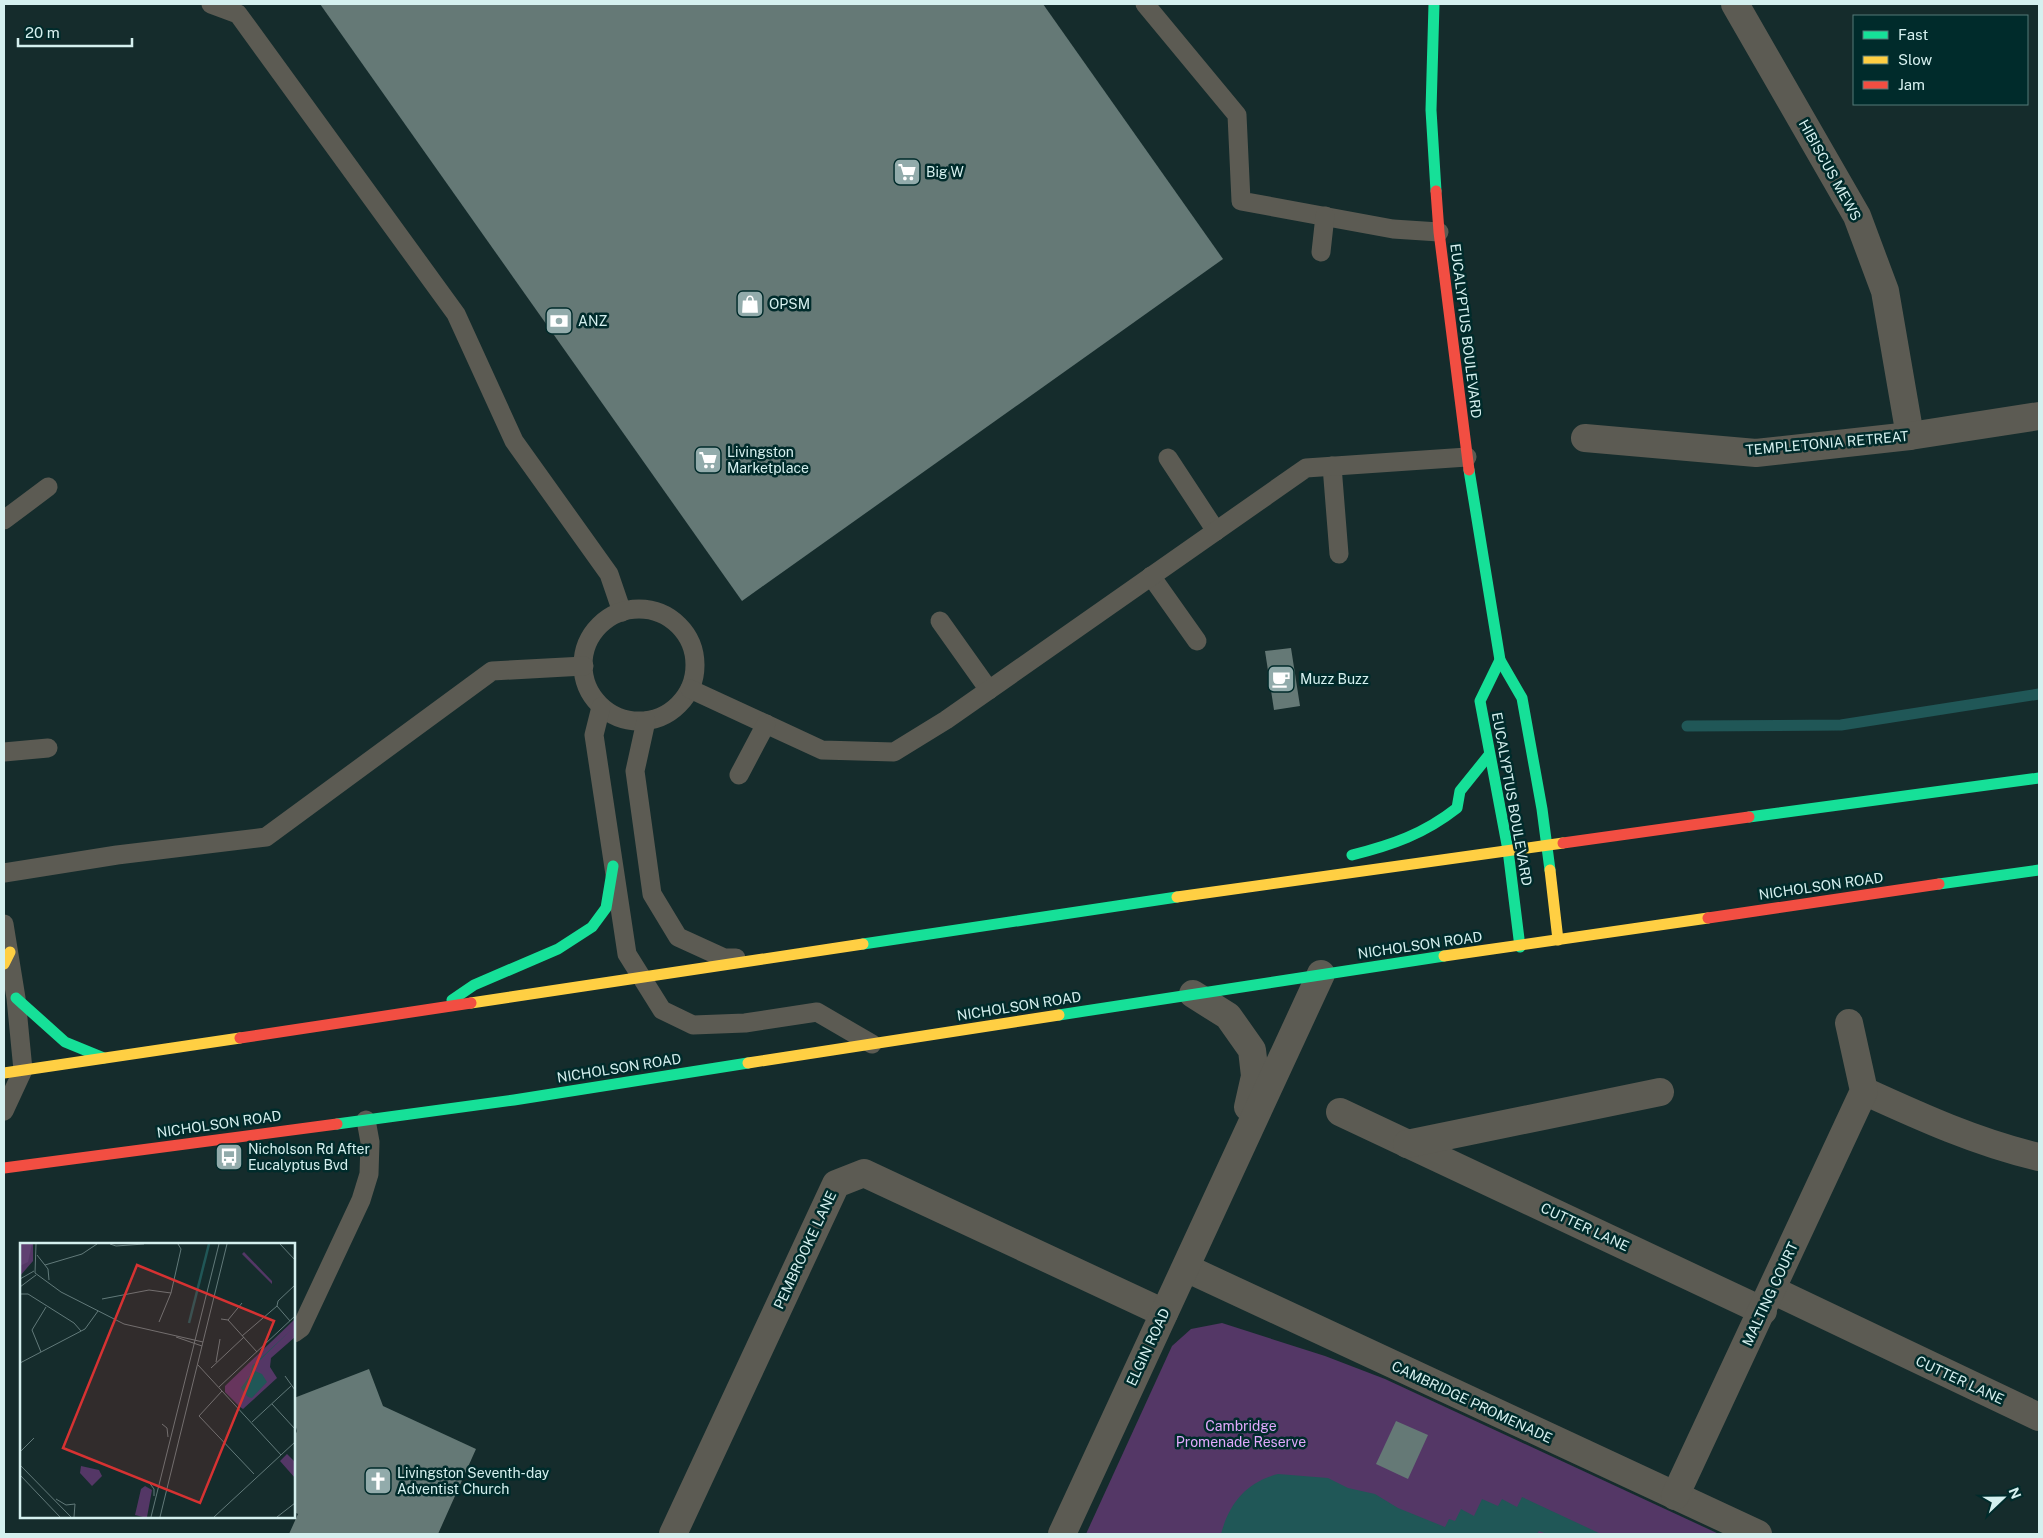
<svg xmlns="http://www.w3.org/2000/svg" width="2043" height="1538" font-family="'Public Sans',sans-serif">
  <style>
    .green { fill: #543766 }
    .water { fill: #205757 }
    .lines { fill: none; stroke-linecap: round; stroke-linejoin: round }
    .stream { stroke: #205757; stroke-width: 11 }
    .building { fill: #657976 }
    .lane { stroke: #5c5b53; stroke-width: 19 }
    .street { stroke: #5c5b53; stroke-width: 28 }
    .fast { stroke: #16e098; stroke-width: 11 }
    .slow { stroke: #ffcf43; stroke-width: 11 }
    .jam { stroke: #f24e42; stroke-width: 11 }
    .labels { text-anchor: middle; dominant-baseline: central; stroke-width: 5; stroke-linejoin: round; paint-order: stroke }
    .street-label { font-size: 14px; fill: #d5f0ef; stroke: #002b2b }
    .poi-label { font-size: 14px; fill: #d5f0ef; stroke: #002b2b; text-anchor: start }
    .park-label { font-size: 14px; fill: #e1a9fd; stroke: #002b2b }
    .inset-river { fill: none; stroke: #205757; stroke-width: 2.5 }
    .inset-road { fill: none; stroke: #627a7a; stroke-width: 1 }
    .view { fill: #d63232; fill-opacity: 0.15; stroke: #d63232; stroke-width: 2.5 }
    .inset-edge { fill: none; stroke: #d5f0ef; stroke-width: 2.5 }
  </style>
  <rect width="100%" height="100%" fill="#152c2c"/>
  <!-- green -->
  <path class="green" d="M 1222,1323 L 1325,1356 L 1385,1379 L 1719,1534 L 1086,1534 L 1172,1346 L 1191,1329 Z"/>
  <!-- water -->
  <path class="water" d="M 1278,1474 L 1328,1478 L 1348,1488 L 1375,1494 L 1398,1508 L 1445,1527 L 1449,1519 L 1455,1521 L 1461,1509 L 1474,1516 L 1482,1499 L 1498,1506 L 1502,1499 L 1517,1507 L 1522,1497 L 1601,1534 L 1547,1534 L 1539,1531 L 1537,1534 L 1221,1534 C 1229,1504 1246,1482 1278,1474 Z"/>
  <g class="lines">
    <!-- stream -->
    <path class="stream" d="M 1687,726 L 1841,725 L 2039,694"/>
  </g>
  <!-- building -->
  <g class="building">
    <path d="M 320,4 L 1043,4 L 1223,259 L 742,601 Z"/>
    <path d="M 1291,648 L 1300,706 L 1274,710 L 1265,651 Z"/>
    <path d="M 369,1369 L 383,1406 L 476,1449 L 438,1534 L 289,1534 L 298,1514 L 294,1512 L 294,1438 L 297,1431 L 294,1420 L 294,1398 Z"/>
    <path d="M 1396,1421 L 1428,1435 L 1408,1479 L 1376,1464 Z"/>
  </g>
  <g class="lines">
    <!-- lane -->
    <g class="lane">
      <path d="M 211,4 L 238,14 L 456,314 L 514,441 L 609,574 L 622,612"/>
      <path d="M 1145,4 L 1237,115 L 1241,201 L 1393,229 L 1439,232"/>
      <path d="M 1321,252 L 1325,216"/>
      <path d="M 1168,458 L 1216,531"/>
      <path d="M 1332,466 L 1339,554"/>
      <path d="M 4,520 L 48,487"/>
      <path d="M 1151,576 L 1197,641"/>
      <circle cx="639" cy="665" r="56"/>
      <path d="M 940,621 L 989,690"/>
      <path d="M 690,689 L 822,750 L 894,752 L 946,720 L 1306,468 L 1467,457"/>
      <path d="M 601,707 L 594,735 L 627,954 L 662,1010 L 693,1025 L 745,1023 L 817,1012 L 872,1044"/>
      <path d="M 646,721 L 635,771 L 652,894 L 678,937 L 724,958 L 736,958"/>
      <path d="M 4,752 L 48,748"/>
      <path d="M 739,775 L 766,724"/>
      <path d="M 4,873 L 117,855 L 266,837 L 492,671 L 584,666"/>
      <path d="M 4,924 L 16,998 L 23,1070 L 4,1111"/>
      <path d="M 294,1333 L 301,1328 L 361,1200 L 369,1174 L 370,1142 L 366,1120"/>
    </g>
    <!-- street -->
    <g class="street">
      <path d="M 1735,4 L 1857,216 L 1885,291 L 1910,436"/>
      <path d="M 1585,438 L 1756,453 L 1910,436 L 2039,416"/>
      <path d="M 1193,994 L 1228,1016 L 1252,1050 L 1255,1076 L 1248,1107"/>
      <path d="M 1864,1091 C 1921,1117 1978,1143 2039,1157"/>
      <path d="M 1340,1112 L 1763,1311"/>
      <path d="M 1407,1144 L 1660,1092"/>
      <path d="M 1186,1268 L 1758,1534"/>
      <path d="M 1772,1290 L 2039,1417"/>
      <path d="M 1675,1496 L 1864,1091 L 1849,1023"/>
      <path d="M 673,1534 L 836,1184 L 864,1173 L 1164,1313"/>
      <path d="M 1062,1534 L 1321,974"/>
    </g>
    <!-- fast -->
    <g class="fast">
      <path d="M 1434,4 L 1431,110 L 1436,191"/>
      <path d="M 1469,470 L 1500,660 L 1522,698 L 1542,809 L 1550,870"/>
      <path d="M 1500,660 L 1480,701 L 1508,850 L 1520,947"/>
      <path d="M 1749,817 L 2039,778"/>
      <path d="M 1352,855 C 1392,845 1424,834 1457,808 L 1460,791 L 1489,755"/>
      <path d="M 1939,884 L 2039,870"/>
      <path d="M 863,944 L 1177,897"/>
      <path d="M 16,998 L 65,1042 L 104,1058"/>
      <path d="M 452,1000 L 474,985 L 558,949 L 592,927 L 606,908 L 613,866"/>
      <path d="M 1059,1015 L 1444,956"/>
      <path d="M 337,1124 L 514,1100 L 748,1063"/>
    </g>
    <!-- slow -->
    <g class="slow">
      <path d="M 1550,870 L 1558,940"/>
      <path d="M 1177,897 L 1563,843"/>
      <path d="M 1444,956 L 1708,918"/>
      <path d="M 4,964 L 10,952"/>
      <path d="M 471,1003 L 863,944"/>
      <path d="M 748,1063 L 1059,1015"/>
      <path d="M 4,1073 L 240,1038"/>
    </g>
    <!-- jam -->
    <g class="jam">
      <path d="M 1436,191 L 1439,232 L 1469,470"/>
      <path d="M 1563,843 L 1749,817"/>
      <path d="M 1708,918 L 1939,884"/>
      <path d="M 240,1038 L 471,1003"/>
      <path d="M 4,1168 L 337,1124"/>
    </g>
  </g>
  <!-- icons -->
  <defs>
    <g id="supermarket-square" transform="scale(1.4375)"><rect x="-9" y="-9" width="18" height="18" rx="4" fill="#92abab" stroke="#002b2b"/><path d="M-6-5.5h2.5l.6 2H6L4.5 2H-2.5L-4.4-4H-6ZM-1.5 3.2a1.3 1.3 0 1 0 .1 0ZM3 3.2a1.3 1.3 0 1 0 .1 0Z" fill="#fff"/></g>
    <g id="shop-square" transform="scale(1.4375)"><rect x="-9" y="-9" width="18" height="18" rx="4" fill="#92abab" stroke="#002b2b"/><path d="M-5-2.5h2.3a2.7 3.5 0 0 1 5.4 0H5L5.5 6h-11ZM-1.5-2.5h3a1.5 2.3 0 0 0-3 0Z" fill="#fff"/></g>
    <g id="bank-square" transform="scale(1.4375)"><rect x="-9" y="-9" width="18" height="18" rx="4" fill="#92abab" stroke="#002b2b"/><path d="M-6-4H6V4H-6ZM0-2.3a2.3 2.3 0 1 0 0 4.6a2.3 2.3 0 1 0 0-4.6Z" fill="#fff"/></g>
    <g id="cafe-square" transform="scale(1.4375)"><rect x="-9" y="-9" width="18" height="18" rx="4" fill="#92abab" stroke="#002b2b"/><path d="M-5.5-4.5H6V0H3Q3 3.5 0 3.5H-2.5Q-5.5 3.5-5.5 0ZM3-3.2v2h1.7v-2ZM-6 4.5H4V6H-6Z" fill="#fff"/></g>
    <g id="bus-square" transform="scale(1.4375)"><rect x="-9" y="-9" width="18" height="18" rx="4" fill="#92abab" stroke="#002b2b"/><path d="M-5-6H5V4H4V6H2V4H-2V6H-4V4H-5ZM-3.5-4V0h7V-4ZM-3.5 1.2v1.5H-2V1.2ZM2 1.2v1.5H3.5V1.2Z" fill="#fff"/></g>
    <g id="church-square" transform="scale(1.4375)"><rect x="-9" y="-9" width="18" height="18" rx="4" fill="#92abab" stroke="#002b2b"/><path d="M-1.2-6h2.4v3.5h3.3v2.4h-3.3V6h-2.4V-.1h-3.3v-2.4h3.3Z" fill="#fff"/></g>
  </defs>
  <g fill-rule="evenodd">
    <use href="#supermarket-square" x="907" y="172"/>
    <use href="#shop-square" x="750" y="304"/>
    <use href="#bank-square" x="559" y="321"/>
    <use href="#supermarket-square" x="708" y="460"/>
    <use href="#cafe-square" x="1281" y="679"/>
    <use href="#bus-square" x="229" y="1157"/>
    <use href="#church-square" x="378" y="1481"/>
  </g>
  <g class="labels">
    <!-- street labels -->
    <g class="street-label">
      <text transform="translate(1830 170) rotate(61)">HIBISCUS MEWS</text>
      <text transform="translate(1466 331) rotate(83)">EUCALYPTUS BOULEVARD</text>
      <text transform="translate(1827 443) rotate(-5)">TEMPLETONIA RETREAT</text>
      <text transform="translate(1512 799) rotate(80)">EUCALYPTUS BOULEVARD</text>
      <text transform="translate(1821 886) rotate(-8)">NICHOLSON ROAD</text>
      <text transform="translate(1420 945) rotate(-8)">NICHOLSON ROAD</text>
      <text transform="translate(1019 1006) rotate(-9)">NICHOLSON ROAD</text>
      <text transform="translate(619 1068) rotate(-9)">NICHOLSON ROAD</text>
      <text transform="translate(219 1124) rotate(-8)">NICHOLSON ROAD</text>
      <text transform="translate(1585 1227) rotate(25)">CUTTER LANE</text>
      <text transform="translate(805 1250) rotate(-65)">PEMBROOKE LANE</text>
      <text transform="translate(1770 1294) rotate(-65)">MALTING COURT</text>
      <text transform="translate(1148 1347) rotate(-65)">ELGIN ROAD</text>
      <text transform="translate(1960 1380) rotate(25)">CUTTER LANE</text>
      <text transform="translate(1472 1402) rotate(25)">CAMBRIDGE PROMENADE</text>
    </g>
    <!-- poi labels -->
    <g class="poi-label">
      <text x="926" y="172">Big W</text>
      <text x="769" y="304">OPSM</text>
      <text x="578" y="321">ANZ</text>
      <text x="727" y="452">Livingston<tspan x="727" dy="16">Marketplace</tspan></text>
      <text x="1300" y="679">Muzz Buzz</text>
      <text x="248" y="1149">Nicholson Rd After<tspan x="248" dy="16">Eucalyptus Bvd</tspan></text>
      <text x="397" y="1473">Livingston Seventh-day<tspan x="397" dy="16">Adventist Church</tspan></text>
    </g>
    <!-- park labels -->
    <g class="park-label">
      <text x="1241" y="1426">Cambridge<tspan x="1241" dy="16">Promenade Reserve</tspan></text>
    </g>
  </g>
  <!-- overview -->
  <g transform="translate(20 1243)">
    <rect width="275" height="275" fill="#152c2c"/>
    <path d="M 0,1 L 13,1 L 13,18 L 0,33 ZM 224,9 L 252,38 L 252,41 L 222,11 ZM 275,76 L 275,94 L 251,115 L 250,124 L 257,135 L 223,166 L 220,164 L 205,149 L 205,143 ZM 267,211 L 275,219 L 275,235 L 260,218 ZM 61,223 L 79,227 L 82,233 L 72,243 L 60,230 ZM 125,243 L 132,247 L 127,274 L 123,274 L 115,272 L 121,246 Z" fill="#543766"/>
    <path d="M 0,1 L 12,1 L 8,19 L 0,23 Z" fill="#5f4071"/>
    <path d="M 270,88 L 235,122 L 235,128 L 242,131 L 247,139 L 232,155 L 228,154 L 221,145 L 231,131 L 232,123 Z" fill="#205757"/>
    <path class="inset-river" d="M 169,80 L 189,1"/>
    <path class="inset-road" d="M 16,1 L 15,30 L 41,49 L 104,81 L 183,99M 90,1 L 96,3 L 124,1M 260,1 L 275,17M 17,12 L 28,26 L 29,37M 25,22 L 62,11 L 77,1M 0,36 L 14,28M 0,44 L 16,32M 0,51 L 8,51 L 54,80 L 61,88M 82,56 L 129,47 L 151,50M 257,63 L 270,78M 201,76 L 208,77 L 237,109M 208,77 L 222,60M 139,79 L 151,50 L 161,6 L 158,1M 222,93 L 257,63 L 258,58 L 275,42M 156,94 L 182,103M 21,109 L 12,87 L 26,64M 196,119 L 200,96M 0,120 L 65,86 L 78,68M 178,122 L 261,212M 191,125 L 224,94M 265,133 L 275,147M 199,144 L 275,73M 202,148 L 179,173 L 234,231M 252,161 L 275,186M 232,179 L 271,143M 142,181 L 147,185 L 148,194M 0,209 L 14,195M 0,222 L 51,274M 0,232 L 40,274M 128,238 L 134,246 L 134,253M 36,256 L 46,262 L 55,261 L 54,274M 131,274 L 199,1M 140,274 L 207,1M 194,274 L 275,199M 257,274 L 275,260"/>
    <path class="view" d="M 117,22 L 254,78 L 180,260 L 43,205 Z"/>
    <rect width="275" height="275" class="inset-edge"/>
  </g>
  <!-- border -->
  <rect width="2043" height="1538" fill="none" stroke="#d5f0ef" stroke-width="10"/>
  <!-- legend -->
  <rect x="1853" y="15" width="175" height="90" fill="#002b2b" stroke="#557a79"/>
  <rect x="1863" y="31" width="25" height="8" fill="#16e098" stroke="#557a79"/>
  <text x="1898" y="40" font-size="15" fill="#d5f0ef">Fast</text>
  <rect x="1863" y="56" width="25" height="8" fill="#ffcf43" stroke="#557a79"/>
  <text x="1898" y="65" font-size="15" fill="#d5f0ef">Slow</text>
  <rect x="1863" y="81" width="25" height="8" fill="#f24e42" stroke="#557a79"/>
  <text x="1898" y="90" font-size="15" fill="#d5f0ef">Jam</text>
  <!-- north arrow -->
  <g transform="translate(2003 1498) rotate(68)" stroke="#002b2b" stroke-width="4" paint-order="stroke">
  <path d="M0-4L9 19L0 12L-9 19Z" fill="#d5f0ef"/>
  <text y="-8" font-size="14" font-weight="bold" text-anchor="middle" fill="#d5f0ef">N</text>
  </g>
  <!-- scale -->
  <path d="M18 38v8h114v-8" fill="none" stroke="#d5f0ef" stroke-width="2.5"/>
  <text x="25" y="38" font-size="15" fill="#d5f0ef" stroke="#002b2b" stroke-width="4" paint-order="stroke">20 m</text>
</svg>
